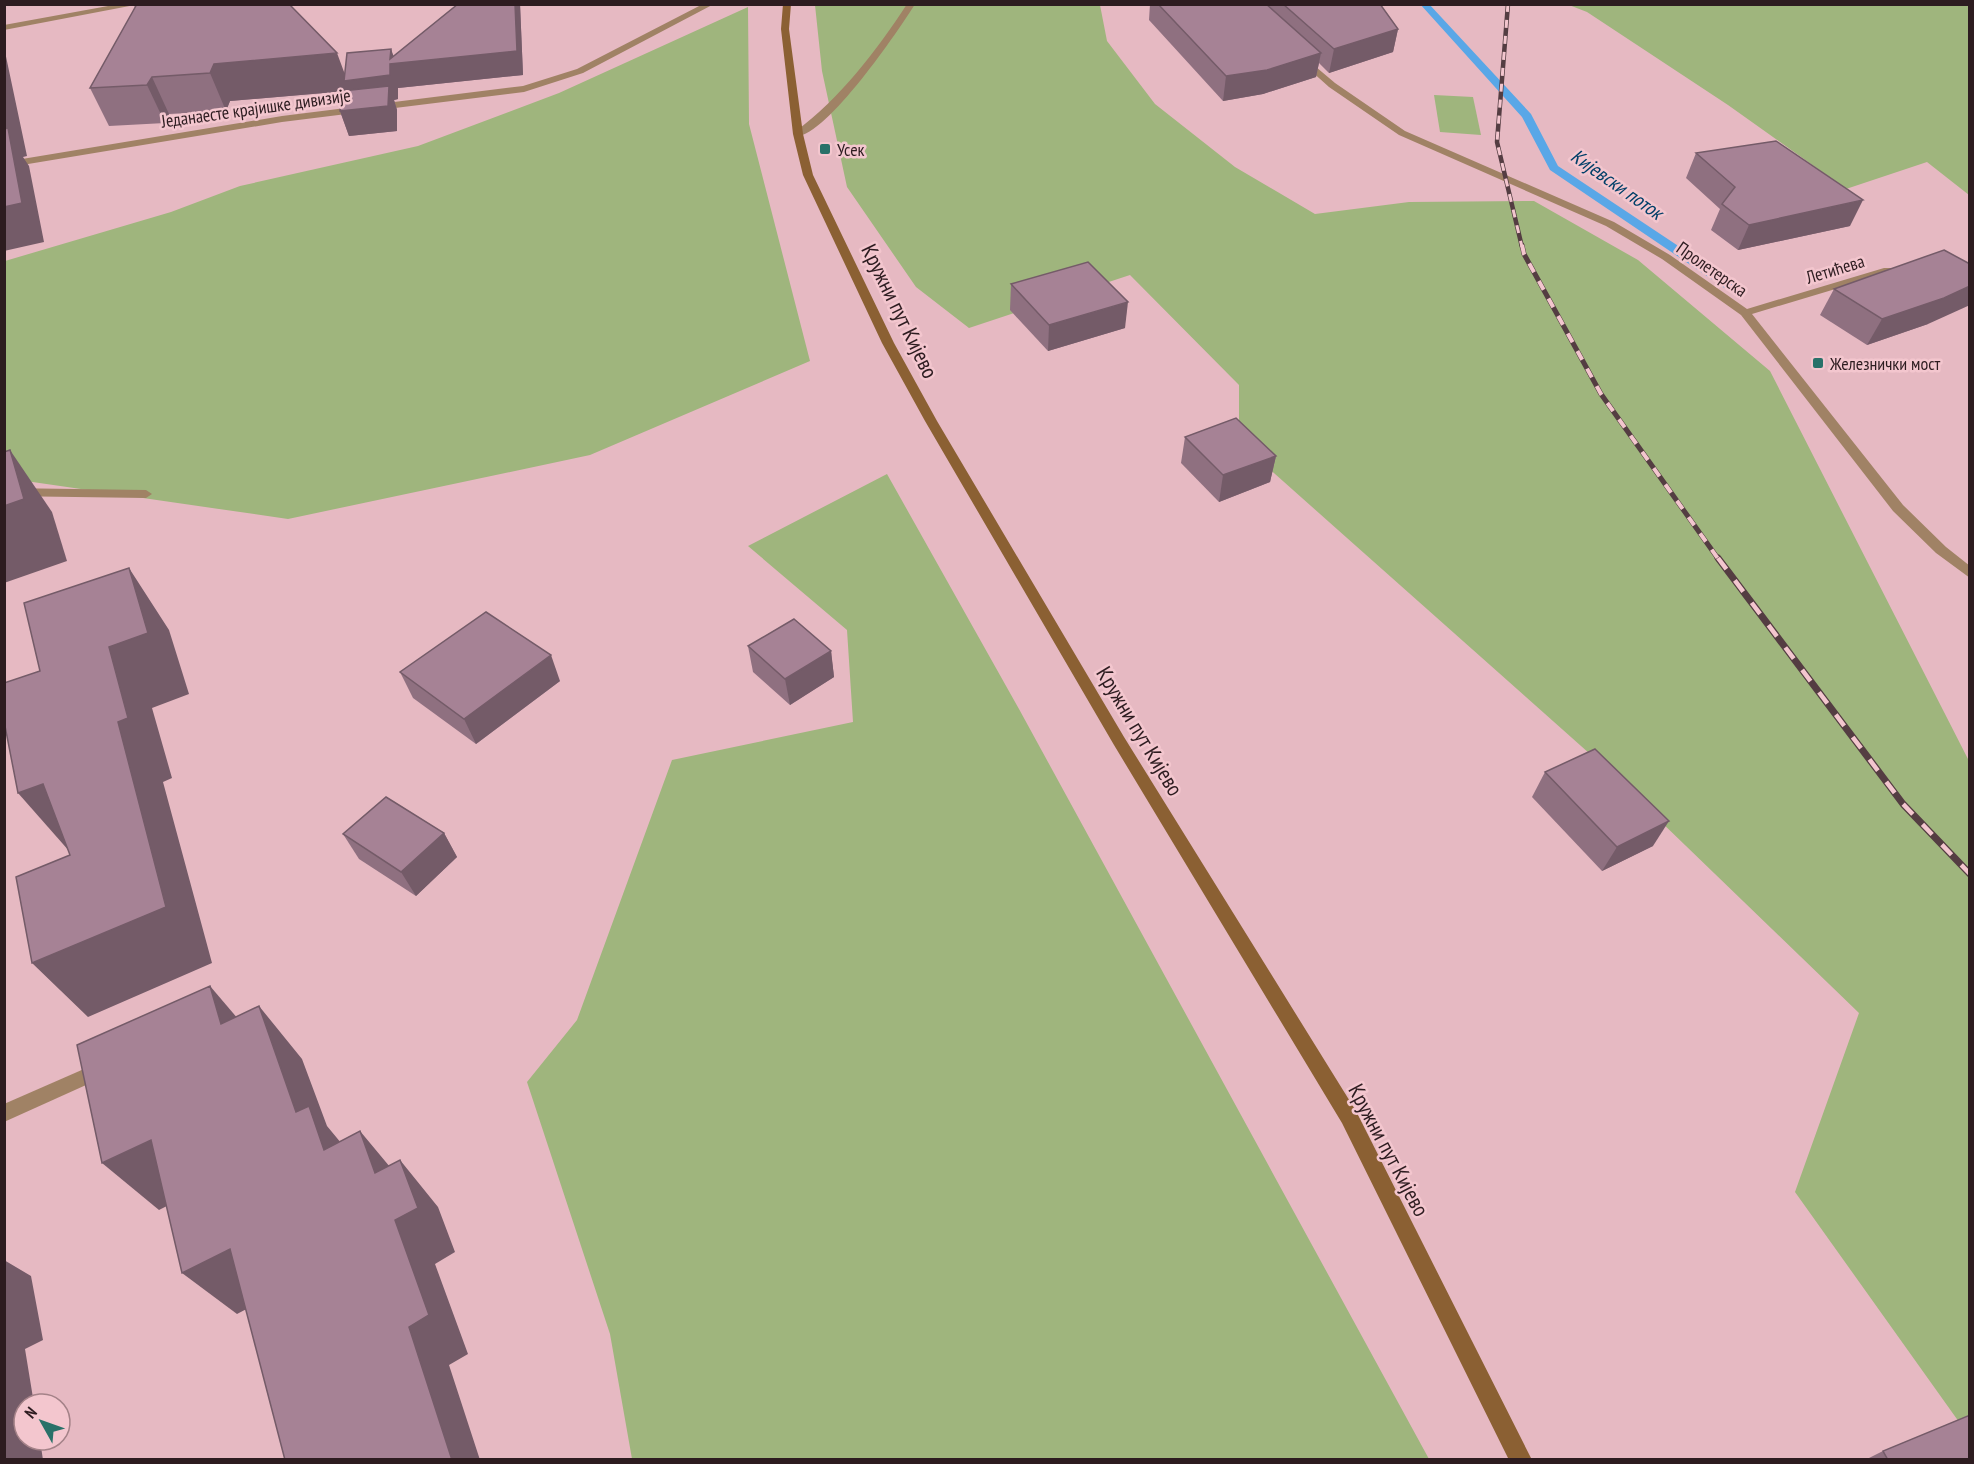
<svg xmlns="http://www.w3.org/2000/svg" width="1974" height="1464" font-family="'PT Sans Narrow',sans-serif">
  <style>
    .green { fill: #9fb57d }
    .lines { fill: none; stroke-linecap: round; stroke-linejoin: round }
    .stream { fill: #59a7e7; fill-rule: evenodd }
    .street { fill: #a08265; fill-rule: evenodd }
    .secondary { fill: #8b6033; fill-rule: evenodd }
    .rail-far2-casing { stroke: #543d42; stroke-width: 4.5 }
    .rail-far1-casing { stroke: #543d42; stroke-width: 5 }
    .rail-casing { stroke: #543d42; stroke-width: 7 }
    .rail-far2 { stroke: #f3c6ce; stroke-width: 3; stroke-dasharray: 8; stroke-linecap: butt }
    .rail-far1 { stroke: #f3c6ce; stroke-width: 4; stroke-dasharray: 10; stroke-linecap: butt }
    .rail { stroke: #f3c6ce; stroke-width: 4.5; stroke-dasharray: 14; stroke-linecap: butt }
    .wall { fill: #8f7080 }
    .shaded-wall { fill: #745b68 }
    .building { fill: #a68295; stroke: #745b68; stroke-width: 1.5 }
    .poi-dot { fill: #297169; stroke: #f3c6ce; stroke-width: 2 }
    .labels { text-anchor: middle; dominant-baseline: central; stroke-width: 5; stroke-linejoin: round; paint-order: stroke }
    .far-street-label { font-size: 18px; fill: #2d1c20; stroke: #f3c6ce }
    .far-poi-label { font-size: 18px; fill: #2d1c20; stroke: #f3c6ce; text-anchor: start }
    .far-water-label { font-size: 20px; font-style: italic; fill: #003f68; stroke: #f3c6ce }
    .street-label { font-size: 22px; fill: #2d1c20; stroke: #f3c6ce }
  </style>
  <rect width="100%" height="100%" fill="#e6b9c2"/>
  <!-- green -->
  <g class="green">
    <path d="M 815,5 L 1100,5 L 1107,41 L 1155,104 L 1235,167 L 1315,214 L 1409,202 L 1534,201 L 1638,260 L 1770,371 L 1969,761 L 1969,1436 L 1795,1192 L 1859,1013 L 1599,762 L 1239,442 L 1239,385 L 1130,275 L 969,328 L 916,287 L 847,187 L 822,71 Z"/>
    <path d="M 1569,5 L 1969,5 L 1969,195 L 1927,162 L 1846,189 L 1728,105 L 1587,12 Z"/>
    <path d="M 748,7 L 749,124 L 810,361 L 590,455 L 288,519 L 5,478 L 5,261 L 171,212 L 240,186 L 418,146 L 559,93 Z"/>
    <path d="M 1434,95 L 1473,97 L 1481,135 L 1440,132 Z"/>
    <path d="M 887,474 L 1019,709 L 1429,1459 L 632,1459 L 610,1334 L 527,1082 L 577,1020 L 672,760 L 853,722 L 847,630 L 748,546 Z"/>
  </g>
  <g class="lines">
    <!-- stream -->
    <path class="stream" d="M 1420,4 L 1429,4 L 1531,114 L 1558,166 L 1743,289 L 1743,295 L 1735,295 L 1550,170 L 1522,117 Z"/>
    <!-- street -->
    <g class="street">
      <path d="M 119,4 L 140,4 L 4,30 L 4,25 Z"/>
      <path d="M 703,4 L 714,4 L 583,73 L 524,92 L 282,122 L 4,168 L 4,162 L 282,116 L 523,86 L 577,69 Z"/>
      <path d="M 907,4 L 915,4 C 899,30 824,140 795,136 L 795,132 C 841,97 875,53 907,4 Z"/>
      <path d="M 1303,56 L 1335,83 L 1405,131 L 1614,222 L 1670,255 L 1747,309 L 1884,268 L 1892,268 L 1892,272 L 1752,314 L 1903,505 L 1946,547 L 1970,566 L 1970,578 L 1936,553 L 1893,511 L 1741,315 L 1662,259 L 1606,226 L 1399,135 L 1329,87 L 1300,61 L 1300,57 Z"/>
      <path d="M 4,488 L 146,490 L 152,494 L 146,498 L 4,496 Z"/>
      <path d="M 100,1062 L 106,1064 L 109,1070 L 106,1076 L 4,1122 L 4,1104 Z"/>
    </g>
    <!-- secondary -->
    <path class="secondary" d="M 783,4 L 791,4 L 789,29 L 803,134 L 813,175 L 894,343 L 937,421 L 1124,737 L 1356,1111 L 1532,1460 L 1509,1460 L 1342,1123 L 1114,745 L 925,421 L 882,343 L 803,175 L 793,134 L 781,29 Z"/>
    <!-- rail-far2 casing -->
    <g class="rail-far2-casing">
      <path id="rail-far2" d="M 1508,4 L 1497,142 L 1522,247"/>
    </g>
    <!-- rail-far1 casing -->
    <g class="rail-far1-casing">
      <path id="rail-far1" d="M 1522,245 L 1524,254 L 1601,394 L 1719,560"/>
    </g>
    <!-- rail casing -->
    <g class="rail-casing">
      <path id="rail" d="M 1718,558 L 1903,804 L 1970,874"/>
    </g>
    <!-- rail-far2 -->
    <use href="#rail-far2" class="rail-far2"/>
    <!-- rail-far1 -->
    <use href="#rail-far1" class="rail-far1"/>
    <!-- rail -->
    <use href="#rail" class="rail"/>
  </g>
  <!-- wall -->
  <g class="wall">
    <path d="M 134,4 L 289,4 L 345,74 L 391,49 L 393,57 L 458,4 L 520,4 L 523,75 L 398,88 L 398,99 L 394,100 L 397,110 L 397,131 L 349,136 L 340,111 L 347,91 L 230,101 L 226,111 L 169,114 L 165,123 L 109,126 L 90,88 L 135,8 Z"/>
    <path d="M 1150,4 L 1380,4 L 1398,29 L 1393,52 L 1329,73 L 1319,63 L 1316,77 L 1263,94 L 1223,101 L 1149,20 Z"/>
    <path d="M 1696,153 L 1850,226 L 1738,250 L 1711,230 L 1720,209 L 1686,178 Z"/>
    <path d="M 1011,284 L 1125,328 L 1048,351 L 1010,310 Z"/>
    <path d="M 1834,289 L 1928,324 L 1867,345 L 1820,315 Z"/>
    <path d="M 1185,437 L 1276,456 L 1270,482 L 1219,502 L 1181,463 Z"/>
    <path d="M 748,646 L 831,651 L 834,677 L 790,705 L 753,672 Z"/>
    <path d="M 400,672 L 560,681 L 476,744 L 413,698 Z"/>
    <path d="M 1545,772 L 1653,846 L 1602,871 L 1532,797 Z"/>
    <path d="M 444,833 L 457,857 L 416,896 L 359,859 L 343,834 Z"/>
    <path d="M 1883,1451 L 1970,1460 L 1865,1460 Z"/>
  </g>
  <!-- shaded-wall -->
  <g class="shaded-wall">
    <path d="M 515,4 L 520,4 L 523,75 L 398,88 L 398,99 L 394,100 L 397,110 L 397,131 L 349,136 L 340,111 L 347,91 L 230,101 L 226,111 L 210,73 L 214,64 L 337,53 L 347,80 L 390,59 L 391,49 L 396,63 Z"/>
    <path d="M 1398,29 L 1393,52 L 1329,73 L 1334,49 Z"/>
    <path d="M 4,47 L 27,156 L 23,157 L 29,166 L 44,242 L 4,251 Z"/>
    <path d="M 1321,53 L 1316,77 L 1263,94 L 1223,101 L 1226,76 Z"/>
    <path d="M 152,77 L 169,114 L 165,123 L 147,85 Z"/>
    <path d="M 1863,200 L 1850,226 L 1738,250 L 1749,225 Z"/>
    <path d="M 1970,286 L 1970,305 L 1928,324 L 1867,345 L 1882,319 Z"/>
    <path d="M 1128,302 L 1125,328 L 1048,351 L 1049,325 Z"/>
    <path d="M 10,450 L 52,512 L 67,561 L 4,583 L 4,506 Z"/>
    <path d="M 1276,456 L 1270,482 L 1219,502 L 1223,475 Z"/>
    <path d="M 129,568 L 169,630 L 189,694 L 152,708 L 172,778 L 163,782 L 212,963 L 88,1017 L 32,963 L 118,722 L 109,647 Z"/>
    <path d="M 831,651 L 834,677 L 790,705 L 785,679 Z"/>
    <path d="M 551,655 L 560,681 L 476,744 L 464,719 Z"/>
    <path d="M 43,784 L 70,852 L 18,793 Z"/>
    <path d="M 1669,821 L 1653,846 L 1602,871 L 1617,847 Z"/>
    <path d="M 444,833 L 457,857 L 416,896 L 401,872 Z"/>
    <path d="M 210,986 L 256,1040 L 221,1024 Z"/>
    <path d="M 259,1006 L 302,1059 L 327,1126 L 351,1155 L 324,1150 L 296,1112 Z"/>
    <path d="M 360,1131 L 400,1179 L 400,1160 L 438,1207 L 455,1252 L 435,1264 L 468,1354 L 449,1365 L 480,1460 L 452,1460 L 409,1327 L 395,1220 L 375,1173 Z"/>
    <path d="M 151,1140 L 204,1187 L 159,1210 L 102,1163 Z"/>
    <path d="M 230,1249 L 281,1291 L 237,1314 L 182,1273 Z"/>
    <path d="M 4,1260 L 31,1276 L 43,1340 L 25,1349 L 34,1404 L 24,1404 L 24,1440 L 40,1440 L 43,1460 L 4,1460 Z"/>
  </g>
  <!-- building -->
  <g class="building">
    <path d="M 137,4 L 289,4 L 337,53 L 214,64 L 210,73 L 152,77 L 147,85 L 90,88 Z"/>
    <path d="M 458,4 L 515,4 L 517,51 L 390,64 L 390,75 L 344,81 L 347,53 L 391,49 L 390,59 Z"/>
    <path d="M 1158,4 L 1266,4 L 1321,53 L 1267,70 L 1226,76 Z"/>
    <path d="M 1283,4 L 1380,4 L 1398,29 L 1334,49 Z"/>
    <path d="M 389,86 L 388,106 L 340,111 L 342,91 Z"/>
    <path d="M 8,128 L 22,203 L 4,207 L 4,129 Z"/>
    <path d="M 1776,141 L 1863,200 L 1749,225 L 1722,204 L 1735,187 L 1696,153 Z"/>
    <path d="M 1944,250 L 1970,264 L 1970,286 L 1944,298 L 1882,319 L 1834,289 Z"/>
    <path d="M 1088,262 L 1128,302 L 1049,325 L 1011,284 Z"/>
    <path d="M 1236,418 L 1276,456 L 1223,475 L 1185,437 Z"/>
    <path d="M 10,450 L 24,499 L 4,506 L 4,452 Z"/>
    <path d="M 129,568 L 148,633 L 109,647 L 128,718 L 118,722 L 166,907 L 32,963 L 16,877 L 70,855 L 43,784 L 18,793 L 4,721 L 4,683 L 40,671 L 24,603 Z"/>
    <path d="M 486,612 L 551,655 L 464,719 L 400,672 Z"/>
    <path d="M 794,619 L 831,651 L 785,679 L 748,646 Z"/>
    <path d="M 1595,749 L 1669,821 L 1617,847 L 1545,772 Z"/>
    <path d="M 386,797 L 444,833 L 401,872 L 343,834 Z"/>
    <path d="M 210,986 L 221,1024 L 259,1006 L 296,1112 L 309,1106 L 324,1150 L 360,1131 L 375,1173 L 400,1160 L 418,1208 L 395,1220 L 429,1315 L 409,1327 L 452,1460 L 285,1460 L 230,1249 L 182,1273 L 151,1140 L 102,1163 L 77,1045 Z"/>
    <path d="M 1970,1415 L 1970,1460 L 1888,1460 L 1883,1451 Z"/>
  </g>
  <!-- markers -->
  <g class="poi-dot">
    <rect x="819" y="143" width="12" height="12" rx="3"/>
    <rect x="1812" y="357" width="12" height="12" rx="3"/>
  </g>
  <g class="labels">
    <!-- far-street labels -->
    <g class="far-street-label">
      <text transform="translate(256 108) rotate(-8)">Једанаесте крајишке дивизије</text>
      <text transform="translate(1712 269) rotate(35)">Пролетерска</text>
      <text transform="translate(1835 269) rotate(-17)">Летићева</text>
    </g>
    <!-- far-poi labels -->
    <g class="far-poi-label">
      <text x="837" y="149">Усек</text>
      <text x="1830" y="363">Железнички мост</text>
    </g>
    <!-- far-water labels -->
    <g class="far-water-label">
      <text transform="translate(1617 184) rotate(35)">Кијевски поток</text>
    </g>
    <!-- street labels -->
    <g class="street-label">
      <text transform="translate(900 311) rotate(64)">Кружни пут Кијево</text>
      <text transform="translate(1140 731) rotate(59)">Кружни пут Кијево</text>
      <text transform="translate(1389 1150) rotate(62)">Кружни пут Кијево</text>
    </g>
  </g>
  <!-- border -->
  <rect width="1974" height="1464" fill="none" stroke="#2d1c20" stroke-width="12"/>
  <!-- north arrow -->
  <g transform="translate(42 1422) rotate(310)"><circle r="28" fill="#f3c6ce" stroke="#a48288" stroke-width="1.5"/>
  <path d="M0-4.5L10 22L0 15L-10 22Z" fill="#297169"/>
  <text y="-9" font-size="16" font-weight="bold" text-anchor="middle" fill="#2d1c20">N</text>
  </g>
</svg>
